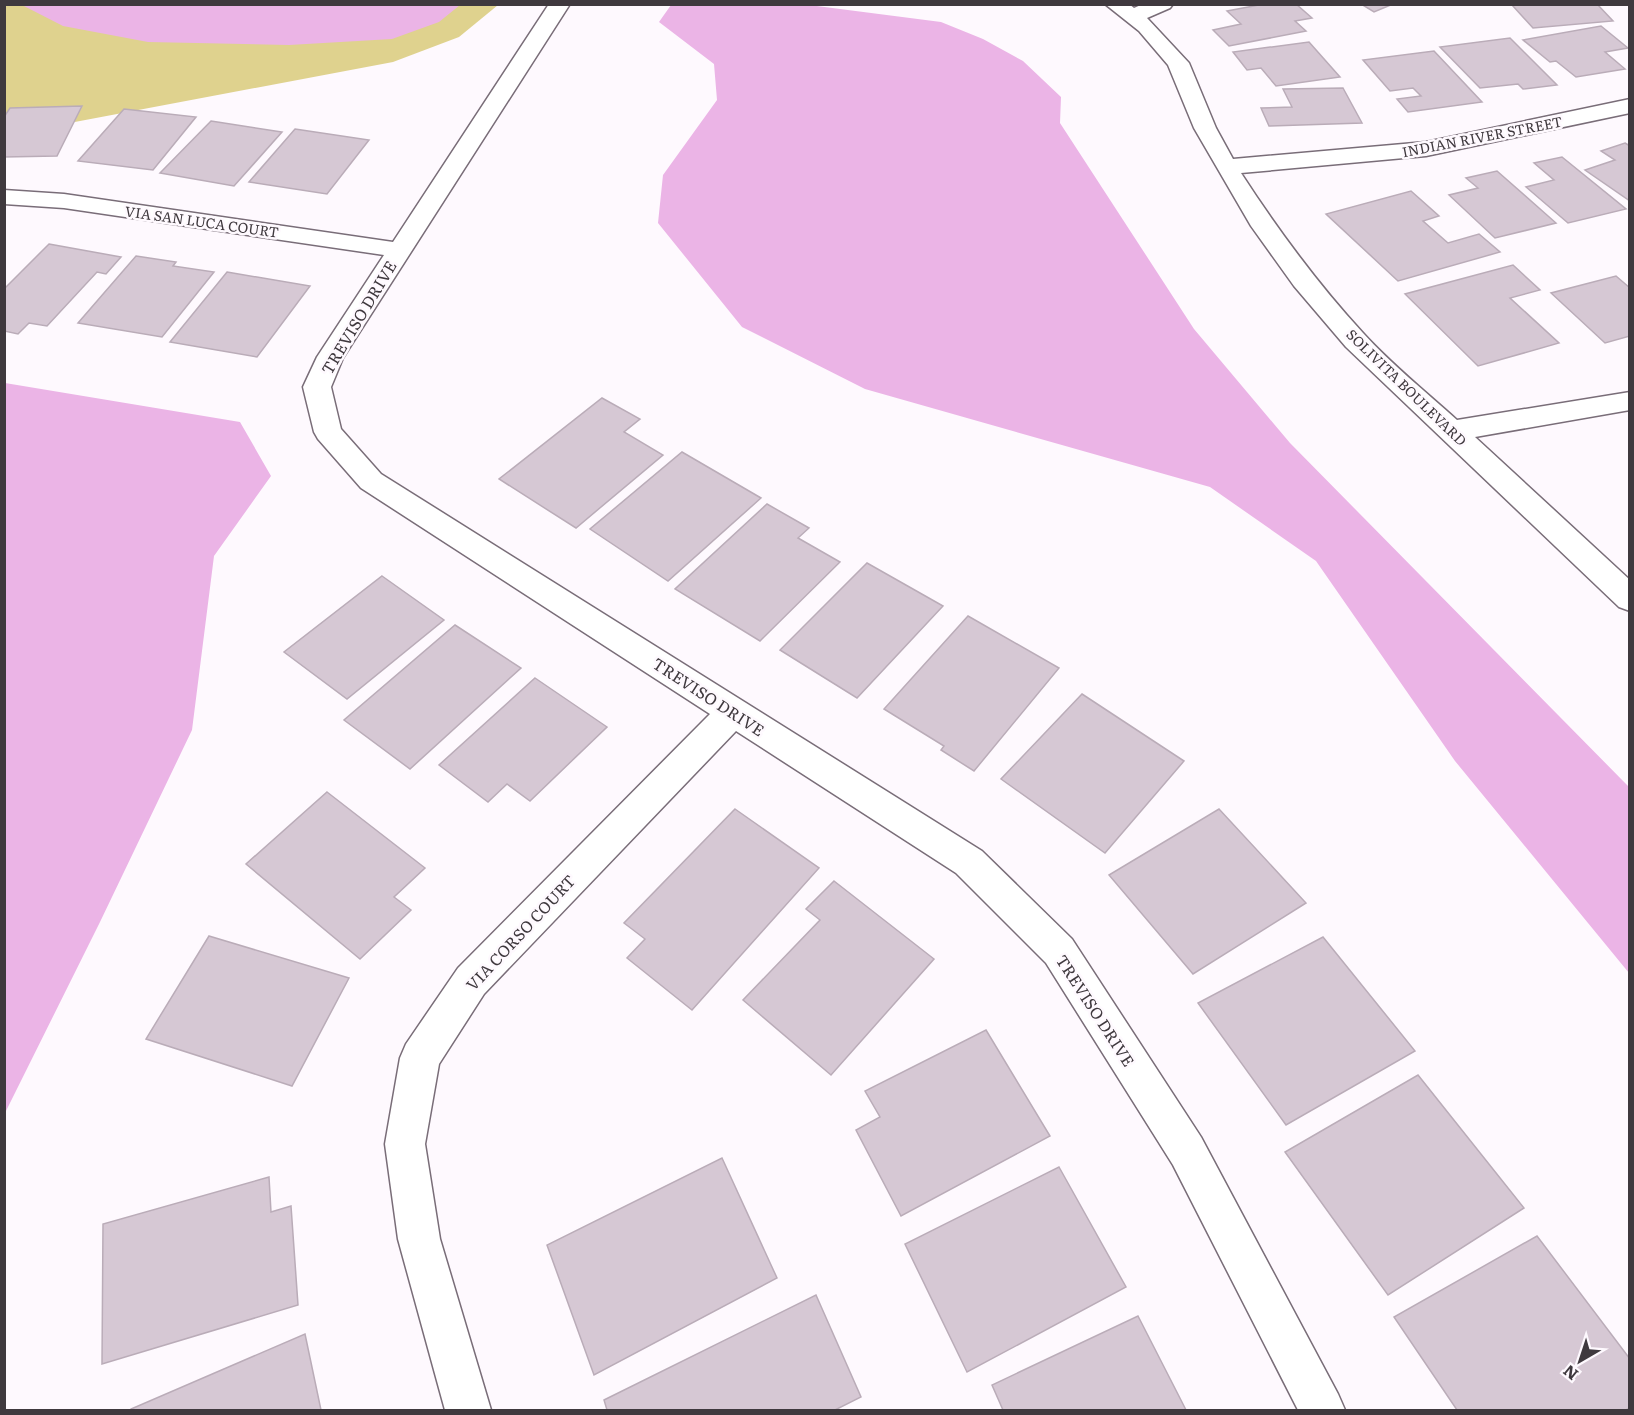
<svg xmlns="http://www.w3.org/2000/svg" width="1634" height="1415" font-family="Literata,serif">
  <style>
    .green { fill: #dfd28e }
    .water { fill: #ebb4e6 }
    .building { fill: #d6c8d4; stroke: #baacb8; stroke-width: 1.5 }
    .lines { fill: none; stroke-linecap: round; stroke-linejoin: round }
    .minor-casing { stroke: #796d78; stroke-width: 3 }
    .minor { fill: #fff; fill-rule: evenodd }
    .labels { text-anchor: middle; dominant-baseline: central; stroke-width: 5; stroke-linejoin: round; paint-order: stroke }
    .far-street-label { font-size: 14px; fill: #3f393e; stroke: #fef9fe }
    .street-label { font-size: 16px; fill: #3f393e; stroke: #fef9fe }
  </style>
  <rect width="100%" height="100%" fill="#fef9fe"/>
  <!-- green -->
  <path class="green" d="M 4,5 L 498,5 L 459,37 L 393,62 L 43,128 L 5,130 Z"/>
  <!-- water -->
  <g class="water">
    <path d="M 22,5 L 460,5 L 439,22 L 392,39 L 289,45 L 148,42 L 63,26 Z"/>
    <path d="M 671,5 L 809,5 L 941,22 L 983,39 L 1023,61 L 1061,97 L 1060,123 L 1194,329 L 1290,443 L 1629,787 L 1629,973 L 1455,761 L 1316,561 L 1210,487 L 865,389 L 742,327 L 658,223 L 663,175 L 717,100 L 714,64 L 659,22 Z"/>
    <path d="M 5,383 L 240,422 L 271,476 L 214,556 L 192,730 L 100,922 L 5,1113 Z"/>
  </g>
  <!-- building -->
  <g class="building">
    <path d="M 1264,4 L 1296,4 L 1312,18 L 1295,21 L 1306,31 L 1229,46 L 1213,30 L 1241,24 L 1227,11 Z"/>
    <path d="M 1361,4 L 1393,4 L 1374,12 Z"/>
    <path d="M 1597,4 L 1613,21 L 1533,28 L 1512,5 Z"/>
    <path d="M 1601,26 L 1628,48 L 1605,52 L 1625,69 L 1576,77 L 1556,61 L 1550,62 L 1523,40 Z"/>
    <path d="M 1510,38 L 1557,85 L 1523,89 L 1518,84 L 1480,88 L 1440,47 Z"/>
    <path d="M 1309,42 L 1340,77 L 1276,86 L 1261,68 L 1247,70 L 1233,52 Z"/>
    <path d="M 1434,51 L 1482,102 L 1408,112 L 1397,99 L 1421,96 L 1413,88 L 1390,91 L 1363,60 Z"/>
    <path d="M 1343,88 L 1362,123 L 1269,126 L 1261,108 L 1292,107 L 1283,89 Z"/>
    <path d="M 82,106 L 57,156 L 4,157 L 4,117 L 10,108 Z"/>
    <path d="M 124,109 L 196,117 L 153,170 L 78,161 Z"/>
    <path d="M 211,121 L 282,132 L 234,186 L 160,173 Z"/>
    <path d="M 295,129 L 369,140 L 327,194 L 249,182 Z"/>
    <path d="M 1625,143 L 1630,146 L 1630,201 L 1585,170 L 1615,160 L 1601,151 Z"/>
    <path d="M 1562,157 L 1626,209 L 1568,223 L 1526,187 L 1554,180 L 1534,163 Z"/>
    <path d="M 1497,171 L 1556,223 L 1495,238 L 1449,195 L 1478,188 L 1466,178 Z"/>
    <path d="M 1411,191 L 1439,216 L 1423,221 L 1448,243 L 1479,234 L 1500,252 L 1398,281 L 1326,214 Z"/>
    <path d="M 49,244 L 121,257 L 106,274 L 97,272 L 47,326 L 29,323 L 18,334 L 4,331 L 4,289 Z"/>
    <path d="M 136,256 L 176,262 L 173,266 L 214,272 L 162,337 L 78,323 Z"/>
    <path d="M 1513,265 L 1540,290 L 1510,298 L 1559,343 L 1478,366 L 1405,294 Z"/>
    <path d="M 227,272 L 310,286 L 257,357 L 170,342 Z"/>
    <path d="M 1616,276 L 1630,288 L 1630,336 L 1605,343 L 1551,293 Z"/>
    <path d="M 602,398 L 640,419 L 624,432 L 663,455 L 576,528 L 499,479 Z"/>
    <path d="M 682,452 L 761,498 L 668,581 L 590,529 Z"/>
    <path d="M 767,504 L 809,528 L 798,538 L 840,562 L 760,641 L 675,589 Z"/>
    <path d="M 867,563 L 943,606 L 857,698 L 780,650 Z"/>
    <path d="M 382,576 L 444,620 L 347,699 L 284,652 Z"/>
    <path d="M 968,616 L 1059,668 L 974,771 L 941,750 L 944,746 L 884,709 Z"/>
    <path d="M 455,625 L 521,668 L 410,769 L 344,720 Z"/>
    <path d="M 535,678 L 607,727 L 530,801 L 507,784 L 488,802 L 439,765 Z"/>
    <path d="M 1082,694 L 1184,761 L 1105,853 L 1001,779 Z"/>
    <path d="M 327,792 L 425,868 L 394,897 L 411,910 L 360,959 L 246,864 Z"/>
    <path d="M 735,809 L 819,868 L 692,1010 L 627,958 L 645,939 L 624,923 Z"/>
    <path d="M 1219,809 L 1306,903 L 1193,974 L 1109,875 Z"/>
    <path d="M 834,881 L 934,959 L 831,1075 L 743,1000 L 820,920 L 806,909 Z"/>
    <path d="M 209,936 L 349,978 L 292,1086 L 146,1039 Z"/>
    <path d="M 1323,937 L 1415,1051 L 1286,1125 L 1198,1003 Z"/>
    <path d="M 986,1030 L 1050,1136 L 901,1216 L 856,1130 L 880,1117 L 865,1091 Z"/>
    <path d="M 1418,1075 L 1524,1208 L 1388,1295 L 1285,1152 Z"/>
    <path d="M 722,1158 L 777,1278 L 594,1375 L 547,1245 Z"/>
    <path d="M 1059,1167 L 1126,1287 L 967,1372 L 905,1244 Z"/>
    <path d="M 269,1177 L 271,1212 L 291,1206 L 298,1305 L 102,1364 L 103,1224 Z"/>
    <path d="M 1537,1236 L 1630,1359 L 1630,1408 L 1626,1410 L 1457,1410 L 1394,1317 Z"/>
    <path d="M 816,1295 L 861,1397 L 835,1410 L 607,1410 L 604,1400 Z"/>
    <path d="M 1138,1316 L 1186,1410 L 1003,1410 L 992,1385 Z"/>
    <path d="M 305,1334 L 321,1410 L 131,1410 L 131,1409 Z"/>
  </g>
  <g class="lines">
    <!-- minor casing -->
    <g class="minor-casing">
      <g id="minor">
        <path d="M 549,4 L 570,4 L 343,358 L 331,387 L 341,429 L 381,474 L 982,851 L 1072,939 L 1201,1137 L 1338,1394 L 1345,1410 L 1298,1410 L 1173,1165 L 1046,963 L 956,873 L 736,731 L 484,994 L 439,1064 L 425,1144 L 440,1239 L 491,1410 L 445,1410 L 398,1239 L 385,1144 L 400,1058 L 406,1044 L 458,968 L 710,714 L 361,488 L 318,439 L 314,432 L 303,387 L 317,357 L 384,255 L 64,208 L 4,204 L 4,190 L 64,194 L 393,242 Z"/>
        <path d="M 1105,4 L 1129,4 L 1134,8 L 1143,4 L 1173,4 L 1170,8 L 1147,18 L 1189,63 L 1216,128 L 1233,159 L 1426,142 L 1630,99 L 1630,113 L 1426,156 L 1241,173 C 1278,230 1317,283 1363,333 C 1391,364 1426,392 1457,420 L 1630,392 L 1630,410 L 1475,437 L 1630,580 L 1630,611 L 1619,607 L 1346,347 L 1294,286 L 1251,226 L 1194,128 L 1168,65 L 1139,31 Z"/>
      </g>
    </g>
    <!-- minor -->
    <use href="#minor" class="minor"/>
  </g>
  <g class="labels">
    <!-- far-street labels -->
    <g class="far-street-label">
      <text transform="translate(1482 136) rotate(-11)">INDIAN RIVER STREET</text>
      <text transform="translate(202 221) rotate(8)">VIA SAN LUCA COURT</text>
      <text transform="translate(1407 387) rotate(44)">SOLIVITA BOULEVARD</text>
    </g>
    <!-- street labels -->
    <g class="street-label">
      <text transform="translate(358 317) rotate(-59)">TREVISO DRIVE</text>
      <text transform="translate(709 696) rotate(33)">TREVISO DRIVE</text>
      <text transform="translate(520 932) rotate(-47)">VIA CORSO COURT</text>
      <text transform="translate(1096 1010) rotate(57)">TREVISO DRIVE</text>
    </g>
  </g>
  <!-- border -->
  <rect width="1634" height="1415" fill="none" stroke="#3f393e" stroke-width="12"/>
  <!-- north arrow -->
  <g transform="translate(1580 1361) rotate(219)" stroke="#fef9fe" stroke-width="4.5" paint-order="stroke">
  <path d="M0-4.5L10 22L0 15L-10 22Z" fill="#3f393e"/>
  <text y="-9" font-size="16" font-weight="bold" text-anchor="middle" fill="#3f393e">N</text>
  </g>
</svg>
